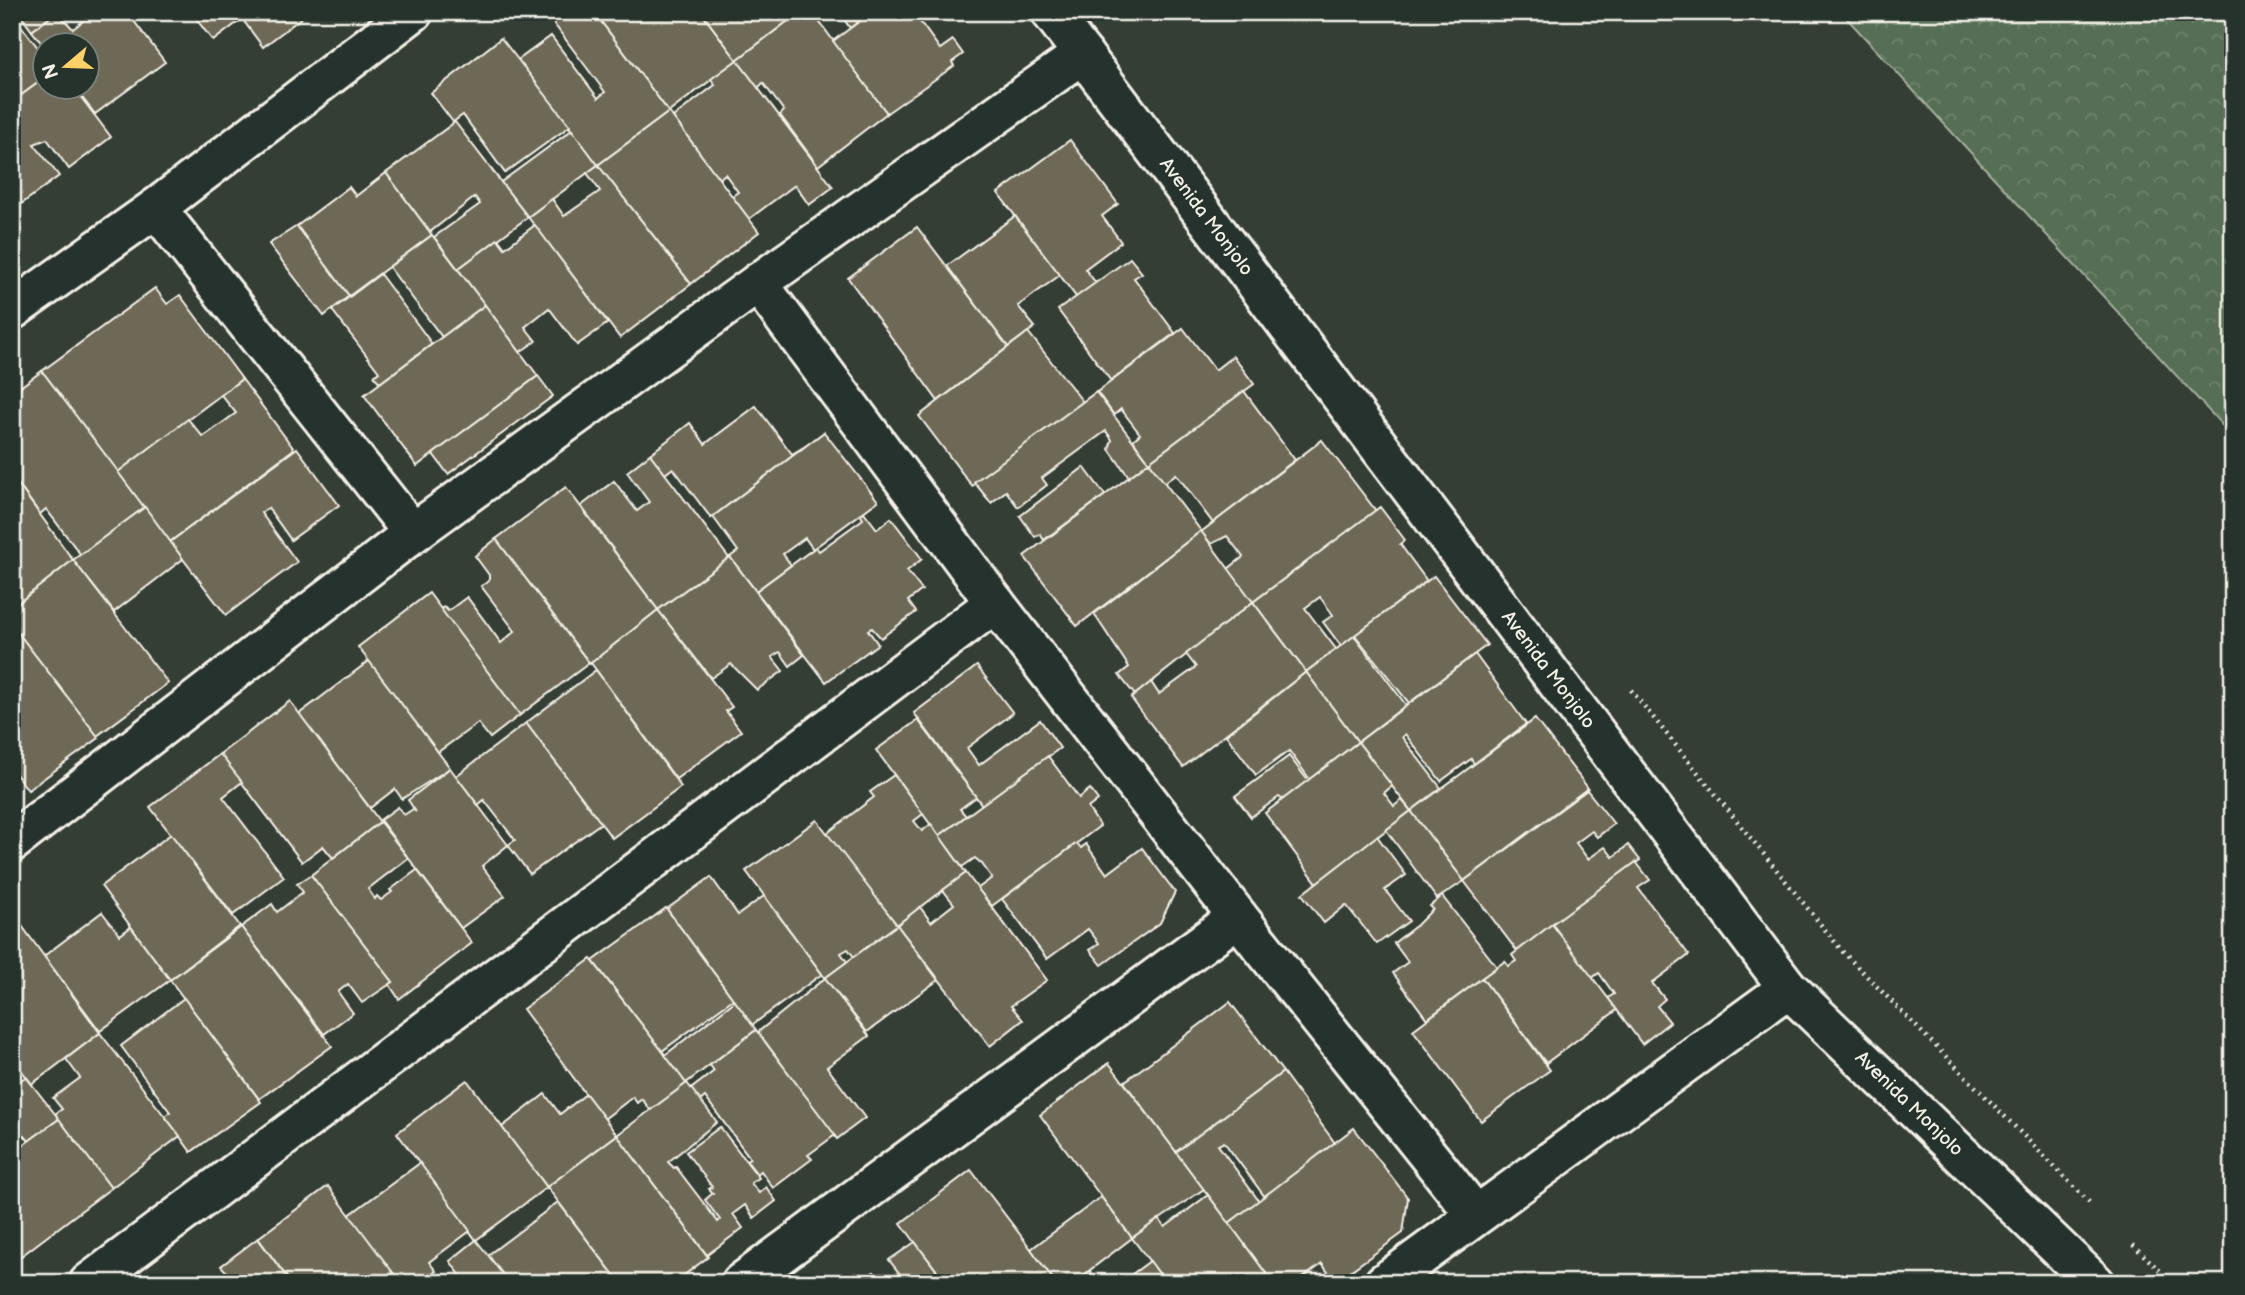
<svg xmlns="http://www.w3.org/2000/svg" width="2245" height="1295" font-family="'Balsamiq Sans',sans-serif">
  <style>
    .forest { fill: url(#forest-crowns); stroke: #a5b09e; stroke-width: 2 }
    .building { fill: #6e6857; stroke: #f4f1e8; stroke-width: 2 }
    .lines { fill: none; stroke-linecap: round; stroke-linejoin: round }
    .street-casing { stroke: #f4f1e8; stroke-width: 44 }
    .secondary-casing { stroke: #f4f1e8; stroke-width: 44 }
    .path { stroke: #f4f1e8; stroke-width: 4.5; stroke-dasharray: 2 5; stroke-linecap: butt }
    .street { stroke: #26332d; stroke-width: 38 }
    .secondary { stroke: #26332d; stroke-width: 38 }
    .labels { text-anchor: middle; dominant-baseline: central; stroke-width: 6; stroke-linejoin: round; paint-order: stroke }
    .street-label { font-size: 19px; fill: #f4f1e8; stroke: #26332d }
  </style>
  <defs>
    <pattern id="forest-crowns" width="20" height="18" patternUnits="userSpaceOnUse" patternTransform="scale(1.75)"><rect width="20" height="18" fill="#566e54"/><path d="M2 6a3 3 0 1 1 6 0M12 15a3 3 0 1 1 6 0" fill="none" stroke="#6f836d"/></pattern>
  </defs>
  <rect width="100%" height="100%" fill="#343e35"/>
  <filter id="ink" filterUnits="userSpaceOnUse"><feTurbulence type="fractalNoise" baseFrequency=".0143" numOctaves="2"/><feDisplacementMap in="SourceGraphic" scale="14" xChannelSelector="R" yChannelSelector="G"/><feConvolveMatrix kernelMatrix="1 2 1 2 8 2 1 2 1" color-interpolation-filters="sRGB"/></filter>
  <g filter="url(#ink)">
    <!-- forest -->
    <path class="forest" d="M 1841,12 L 2233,12 L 2233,437 Z"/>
    <!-- building -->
    <g class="building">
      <path d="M 18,12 L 57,12 L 32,31 Z"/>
      <path d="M 57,12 L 73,29 L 94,12 L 127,12 L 165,62 L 95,114 L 74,88 L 88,88 L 88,46 L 46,46 L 46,49 L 32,31 Z"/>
      <path d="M 191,12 L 237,12 L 242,19 L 213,41 Z"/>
      <path d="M 237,12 L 309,12 L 263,47 Z"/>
      <path d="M 545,12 L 594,12 L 669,112 L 598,165 L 518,60 L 551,36 L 598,98 L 605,92 Z"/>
      <path d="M 594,12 L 701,12 L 737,60 L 669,112 Z"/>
      <path d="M 701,12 L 800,12 L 737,60 Z"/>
      <path d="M 800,12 L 812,12 L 887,113 L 818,166 L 780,115 L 784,111 L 763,83 L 758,88 L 737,60 Z"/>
      <path d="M 839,12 L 872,12 L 850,28 Z"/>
      <path d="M 872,12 L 913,12 L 940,49 L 953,40 L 963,54 L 952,62 L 954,66 L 887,113 L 833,41 Z"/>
      <path d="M 12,14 L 46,58 L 46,77 L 12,102 Z"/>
      <path d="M 501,38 L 570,126 L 505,173 L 463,115 L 453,122 L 431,93 Z"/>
      <path d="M 737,60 L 833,187 L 809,205 L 795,185 L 749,219 L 732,196 L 738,192 L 725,174 L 719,179 L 673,117 L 715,85 L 711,79 Z"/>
      <path d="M 46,77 L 46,88 L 74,88 L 111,137 L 69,169 L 47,139 L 34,144 L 59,176 L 12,211 L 12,102 Z"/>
      <path d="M 669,112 L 759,232 L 691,284 L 598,165 Z"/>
      <path d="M 455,122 L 528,217 L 458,269 L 434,237 L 480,204 L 475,197 L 430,232 L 386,173 Z"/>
      <path d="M 572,130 L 598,165 L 528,217 L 501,182 Z"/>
      <path d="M 1070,140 L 1118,204 L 1102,216 L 1121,242 L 1085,269 L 1096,283 L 1077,298 L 998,193 Z"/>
      <path d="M 598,165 L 691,284 L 620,338 L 528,217 L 552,199 L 564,216 L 600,191 L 587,173 Z"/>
      <path d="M 386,173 L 432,235 L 349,296 L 297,226 L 349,187 L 356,196 Z"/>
      <path d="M 1015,216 L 1060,275 L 1018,306 L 1035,327 L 1008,347 L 947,266 Z"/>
      <path d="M 535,225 L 608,323 L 577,345 L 549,308 L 525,327 L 536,341 L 520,352 L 458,269 L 498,239 L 505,248 Z"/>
      <path d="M 297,226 L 349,296 L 324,316 L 269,244 Z"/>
      <path d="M 917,227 L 1008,347 L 938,401 L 848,278 Z"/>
      <path d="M 432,235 L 485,305 L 442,337 L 389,267 Z"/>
      <path d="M 1130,258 L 1142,273 L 1134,278 L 1175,333 L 1111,381 L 1058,310 Z"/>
      <path d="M 380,274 L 432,344 L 380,383 L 374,376 L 379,372 L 332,310 Z"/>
      <path d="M 155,288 L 167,304 L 180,295 L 242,379 L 118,472 L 42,371 Z"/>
      <path d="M 485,305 L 538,376 L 417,466 L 364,395 Z"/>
      <path d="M 1183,328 L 1215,370 L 1233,356 L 1254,384 L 1149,462 L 1133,440 L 1140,434 L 1121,409 L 1114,415 L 1097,392 Z"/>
      <path d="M 1028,332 L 1083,402 L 972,486 L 919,416 Z"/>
      <path d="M 42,371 L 145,507 L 81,555 L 46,509 L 40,514 L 12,476 L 12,393 Z"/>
      <path d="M 538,376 L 553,396 L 448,474 L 433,454 Z"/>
      <path d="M 242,379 L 294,449 L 170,542 L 118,472 L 188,419 L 203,437 L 236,413 L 221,395 Z"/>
      <path d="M 1244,391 L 1295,460 L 1213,523 L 1176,474 L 1164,483 L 1149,462 Z"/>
      <path d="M 1096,392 L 1149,462 L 1129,477 L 1109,449 L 1112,440 L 1106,431 L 1042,478 L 1047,485 L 1018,507 L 1006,491 L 991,503 L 974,482 Z"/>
      <path d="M 756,406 L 792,454 L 807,445 L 711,518 L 673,468 L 665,474 L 650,454 L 690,423 L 705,444 Z"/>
      <path d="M 824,432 L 878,501 L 813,549 L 805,538 L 783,554 L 791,565 L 756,591 L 730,557 L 738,551 L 713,517 L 711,518 Z"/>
      <path d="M 1322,440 L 1376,511 L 1253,602 L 1228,569 L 1243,557 L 1227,536 L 1211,544 L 1201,532 Z"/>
      <path d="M 297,448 L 339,505 L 291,540 L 268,508 L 261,513 L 297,562 L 226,615 L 170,542 Z"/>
      <path d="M 650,454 L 729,558 L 658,610 L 581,506 L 614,481 L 637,511 L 649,502 L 627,472 Z"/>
      <path d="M 1149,462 L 1201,531 L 1077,626 L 1024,556 Z"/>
      <path d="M 1084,467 L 1105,495 L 1044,540 L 1040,534 L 1035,537 L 1020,516 Z"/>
      <path d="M 12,476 L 73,560 L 12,608 Z"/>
      <path d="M 566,487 L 658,610 L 590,664 L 496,539 Z"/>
      <path d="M 145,507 L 183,559 L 114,612 L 73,560 Z"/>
      <path d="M 1380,507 L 1405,540 L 1400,544 L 1427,581 L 1341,646 L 1323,622 L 1333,615 L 1320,597 L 1305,608 L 1336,649 L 1306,672 L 1253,602 Z"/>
      <path d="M 864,512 L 877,529 L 891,518 L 922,559 L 907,571 L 922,590 L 908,601 L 916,612 L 881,638 L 872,628 L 868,630 L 878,644 L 826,682 L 756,591 L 816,547 L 819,551 L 863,519 L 860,514 Z"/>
      <path d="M 1201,531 L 1253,602 L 1135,695 L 1119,675 L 1129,667 L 1094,614 Z"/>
      <path d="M 496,539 L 589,663 L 520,715 L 440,609 L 444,607 L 448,611 L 467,597 L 501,643 L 515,631 L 481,586 L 489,581 L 489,575 L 475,556 Z"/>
      <path d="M 730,557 L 804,655 L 790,666 L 780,652 L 772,657 L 783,671 L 757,690 L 731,664 L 711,678 L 658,610 Z"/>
      <path d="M 73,560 L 168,683 L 97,736 L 12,625 L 12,608 Z"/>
      <path d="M 1434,576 L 1487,645 L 1409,703 L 1355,635 Z"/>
      <path d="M 429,593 L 520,715 L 490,738 L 478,723 L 438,752 L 358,647 Z"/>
      <path d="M 1253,602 L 1306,672 L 1183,767 L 1131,698 L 1151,682 L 1159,694 L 1196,667 L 1186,654 Z"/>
      <path d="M 658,610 L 732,707 L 726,711 L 741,731 L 676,779 L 591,663 Z"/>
      <path d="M 12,625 L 99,738 L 28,790 L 12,769 Z"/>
      <path d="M 1354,636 L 1406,705 L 1358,742 L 1306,672 Z"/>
      <path d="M 1475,654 L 1526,724 L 1474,764 L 1471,759 L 1441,781 L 1405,734 L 1402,737 L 1441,788 L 1411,811 L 1358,742 Z"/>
      <path d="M 369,661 L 450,768 L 402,799 L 395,789 L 370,808 L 299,714 Z"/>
      <path d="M 977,666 L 1013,713 L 967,748 L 979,765 L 1040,720 L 1060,748 L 982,805 L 914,713 Z"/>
      <path d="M 596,670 L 681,787 L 612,838 L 526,723 Z"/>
      <path d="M 1306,672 L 1358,742 L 1283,800 L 1279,797 L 1251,817 L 1235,796 L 1289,756 L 1306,778 L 1308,777 L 1289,751 L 1256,775 L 1226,735 Z"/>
      <path d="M 290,701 L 380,822 L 333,858 L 323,846 L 302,862 L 220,754 Z"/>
      <path d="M 1535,719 L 1588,788 L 1464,881 L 1411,811 Z"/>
      <path d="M 918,720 L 976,797 L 960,809 L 966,816 L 939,836 L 876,750 Z"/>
      <path d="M 526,723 L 601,823 L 530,874 L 508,845 L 515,840 L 484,800 L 478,805 L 456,776 Z"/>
      <path d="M 1358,742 L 1392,786 L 1384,793 L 1394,806 L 1402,800 L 1411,811 L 1317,883 L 1265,813 Z"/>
      <path d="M 220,754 L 242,782 L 223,797 L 284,877 L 233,915 L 150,807 Z"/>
      <path d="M 1048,756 L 1079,798 L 1090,789 L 1098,800 L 1088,808 L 1100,826 L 992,906 L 977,889 L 992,878 L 982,864 L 975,858 L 962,867 L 939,836 Z"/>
      <path d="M 450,768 L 508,845 L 482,866 L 505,896 L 461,928 L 380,820 L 398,807 L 404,815 L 413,809 L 416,812 L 408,800 Z"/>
      <path d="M 894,775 L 923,814 L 914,821 L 922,831 L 931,824 L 966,873 L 897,925 L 826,834 L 874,797 L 870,792 Z"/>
      <path d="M 1587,790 L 1614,824 L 1597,837 L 1592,831 L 1576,843 L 1588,859 L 1605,847 L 1613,857 L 1628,845 L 1640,860 L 1517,951 L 1464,881 Z"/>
      <path d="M 1411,811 L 1464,881 L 1437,899 L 1386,830 Z"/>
      <path d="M 817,820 L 897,925 L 854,957 L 848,949 L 841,953 L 847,962 L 825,978 L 746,871 Z"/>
      <path d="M 380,822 L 408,858 L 368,889 L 375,899 L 377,896 L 381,900 L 392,892 L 390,890 L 417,870 L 472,943 L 399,999 L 389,984 L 393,982 L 386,973 L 311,875 Z"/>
      <path d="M 171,834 L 240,926 L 170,980 L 101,886 Z"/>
      <path d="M 1377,836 L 1406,875 L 1385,890 L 1409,921 L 1377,944 L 1346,905 L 1324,923 L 1302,894 Z"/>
      <path d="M 1077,843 L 1081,848 L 1086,844 L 1107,874 L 1142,848 L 1175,892 L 1160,923 L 1102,965 L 1090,950 L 1099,943 L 1088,929 L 1047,959 L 1002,899 Z"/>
      <path d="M 1636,862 L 1650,880 L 1638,888 L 1689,955 L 1652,983 L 1665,999 L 1657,1006 L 1670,1022 L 1642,1044 L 1608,998 L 1614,994 L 1599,973 L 1592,978 L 1552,924 Z"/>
      <path d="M 966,873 L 1047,980 L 1011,1006 L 1023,1020 L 990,1046 L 897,925 L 920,907 L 931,922 L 954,904 L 943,890 Z"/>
      <path d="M 311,875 L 393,982 L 362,1003 L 348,984 L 338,992 L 353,1013 L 324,1034 L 241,927 L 272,904 L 277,912 L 303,892 L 297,884 Z"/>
      <path d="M 711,877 L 738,915 L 764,896 L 822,974 L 752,1025 L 667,909 Z"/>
      <path d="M 1442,896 L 1497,967 L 1427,1019 L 1393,973 L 1408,962 L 1394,943 L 1417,925 L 1433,909 L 1430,906 Z"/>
      <path d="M 666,908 L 733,999 L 662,1051 L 593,961 Z"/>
      <path d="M 102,912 L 120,935 L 131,927 L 170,980 L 100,1031 L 44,956 Z"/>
      <path d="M 1552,924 L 1617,1010 L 1546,1063 L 1482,978 L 1505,961 L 1508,966 L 1516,961 L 1512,955 Z"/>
      <path d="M 897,925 L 938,980 L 867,1032 L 825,978 Z"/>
      <path d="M 22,926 L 100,1033 L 32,1084 L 12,1058 L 12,934 Z"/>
      <path d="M 241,927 L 332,1046 L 259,1099 L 170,980 Z"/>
      <path d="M 591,959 L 687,1083 L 651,1111 L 642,1099 L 637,1103 L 633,1097 L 604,1119 L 523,1009 Z"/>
      <path d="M 825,978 L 869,1036 L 827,1067 L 865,1118 L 837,1139 L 758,1032 Z"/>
      <path d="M 1482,978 L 1550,1070 L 1481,1121 L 1413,1030 Z"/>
      <path d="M 184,998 L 261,1102 L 191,1152 L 165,1116 L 170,1112 L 121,1046 Z"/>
      <path d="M 735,1001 L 756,1030 L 686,1083 L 665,1055 Z"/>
      <path d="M 1230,1002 L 1283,1072 L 1176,1152 L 1124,1082 Z"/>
      <path d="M 756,1030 L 835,1135 L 808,1155 L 812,1159 L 773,1188 L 761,1171 L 757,1174 L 746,1160 L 750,1158 L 705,1097 L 700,1101 L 691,1089 L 714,1071 L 710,1065 Z"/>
      <path d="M 100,1033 L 180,1136 L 111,1188 L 55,1114 L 62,1109 L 53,1098 L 80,1078 L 66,1059 Z"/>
      <path d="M 1109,1063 L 1204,1189 L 1132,1238 L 1040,1115 Z"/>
      <path d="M 1283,1072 L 1335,1143 L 1265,1197 L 1224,1142 L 1218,1145 L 1259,1201 L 1229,1223 L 1176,1152 Z"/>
      <path d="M 26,1077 L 59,1119 L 29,1141 L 24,1135 L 12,1146 L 12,1085 Z"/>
      <path d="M 467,1080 L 547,1187 L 476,1240 L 397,1133 Z"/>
      <path d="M 687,1083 L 717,1122 L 668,1162 L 674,1168 L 676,1167 L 718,1222 L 720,1220 L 705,1200 L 713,1193 L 709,1189 L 712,1187 L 686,1152 L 720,1127 L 759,1178 L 751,1183 L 759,1193 L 766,1187 L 776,1201 L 754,1218 L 745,1205 L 733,1214 L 743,1228 L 707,1255 L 617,1135 Z"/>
      <path d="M 545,1094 L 560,1114 L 586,1094 L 617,1135 L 547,1187 L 502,1127 Z"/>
      <path d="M 59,1119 L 111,1188 L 12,1263 L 12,1153 Z"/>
      <path d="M 1354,1128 L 1408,1198 L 1403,1233 L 1335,1282 L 1322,1264 L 1296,1283 L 1273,1283 L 1229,1223 Z"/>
      <path d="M 617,1135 L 708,1257 L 674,1283 L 620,1283 L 547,1187 Z"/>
      <path d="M 420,1163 L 470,1231 L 429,1262 L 436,1271 L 421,1283 L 401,1283 L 348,1216 Z"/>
      <path d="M 971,1170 L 1031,1249 L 1056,1283 L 946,1283 L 915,1242 L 901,1223 Z"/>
      <path d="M 328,1186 L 397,1278 L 391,1283 L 291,1283 L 258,1238 Z"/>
      <path d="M 1208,1195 L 1229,1223 L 1273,1283 L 1166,1283 L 1132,1238 L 1159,1219 L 1165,1227 Z"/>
      <path d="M 1101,1197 L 1132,1238 L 1073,1283 L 1056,1283 L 1031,1249 Z"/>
      <path d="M 558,1202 L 620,1283 L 509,1283 L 488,1255 Z"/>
      <path d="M 258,1238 L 259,1240 L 291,1283 L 237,1283 L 221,1266 Z"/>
      <path d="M 476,1240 L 488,1255 L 509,1283 L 457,1283 L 463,1279 L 450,1261 Z"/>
      <path d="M 915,1242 L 946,1283 L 907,1283 L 889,1260 Z"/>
      <path d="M 1150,1261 L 1166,1283 L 1120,1283 Z"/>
      <path d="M 1090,1271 L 1099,1283 L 1073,1283 Z"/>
      <path d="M 874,1272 L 882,1283 L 858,1283 Z"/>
    </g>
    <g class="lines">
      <!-- street casing -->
      <g class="street-casing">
        <g id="street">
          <path d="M 156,208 L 413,533"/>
          <path d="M 758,283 L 995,603 L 1238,917 L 1475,1214"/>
          <path d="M 12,310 L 156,208 L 413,12"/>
          <path d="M 12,842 L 413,533 L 758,283 L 1083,54"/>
          <path d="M 89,1283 L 995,603"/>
          <path d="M 741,1283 L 1238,917"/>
          <path d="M 1384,1283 L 1788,988"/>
        </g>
      </g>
      <!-- secondary casing -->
      <g class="secondary-casing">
        <path id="secondary" d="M 1051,12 L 1788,988 L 2095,1283"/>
      </g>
      <!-- path -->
      <g class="path">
        <path d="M 1631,690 L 1843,952 L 2091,1204"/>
        <path d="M 2133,1245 L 2173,1283"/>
      </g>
      <!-- street -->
      <use href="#street" class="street"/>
      <!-- secondary -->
      <use href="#secondary" class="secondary"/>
    </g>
  </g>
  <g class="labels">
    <!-- street labels -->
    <g class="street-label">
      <text transform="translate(1206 217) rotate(53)">Avenida Monjolo</text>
      <text transform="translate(1548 670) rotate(53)">Avenida Monjolo</text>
      <text transform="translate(1909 1104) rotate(44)">Avenida Monjolo</text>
    </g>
  </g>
  <!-- margin -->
  <rect width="2245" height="1295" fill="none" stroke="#26332d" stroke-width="42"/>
  <rect x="21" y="21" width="2203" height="1253" fill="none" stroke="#f4f1e8" stroke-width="2.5" filter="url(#ink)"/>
  <!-- north arrow -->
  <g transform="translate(66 66) rotate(251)"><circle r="33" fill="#26332d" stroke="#787f78" stroke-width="2"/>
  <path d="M0-5L12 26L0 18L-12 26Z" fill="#ffd166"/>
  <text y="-10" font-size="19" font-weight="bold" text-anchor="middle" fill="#f4f1e8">N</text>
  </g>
</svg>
